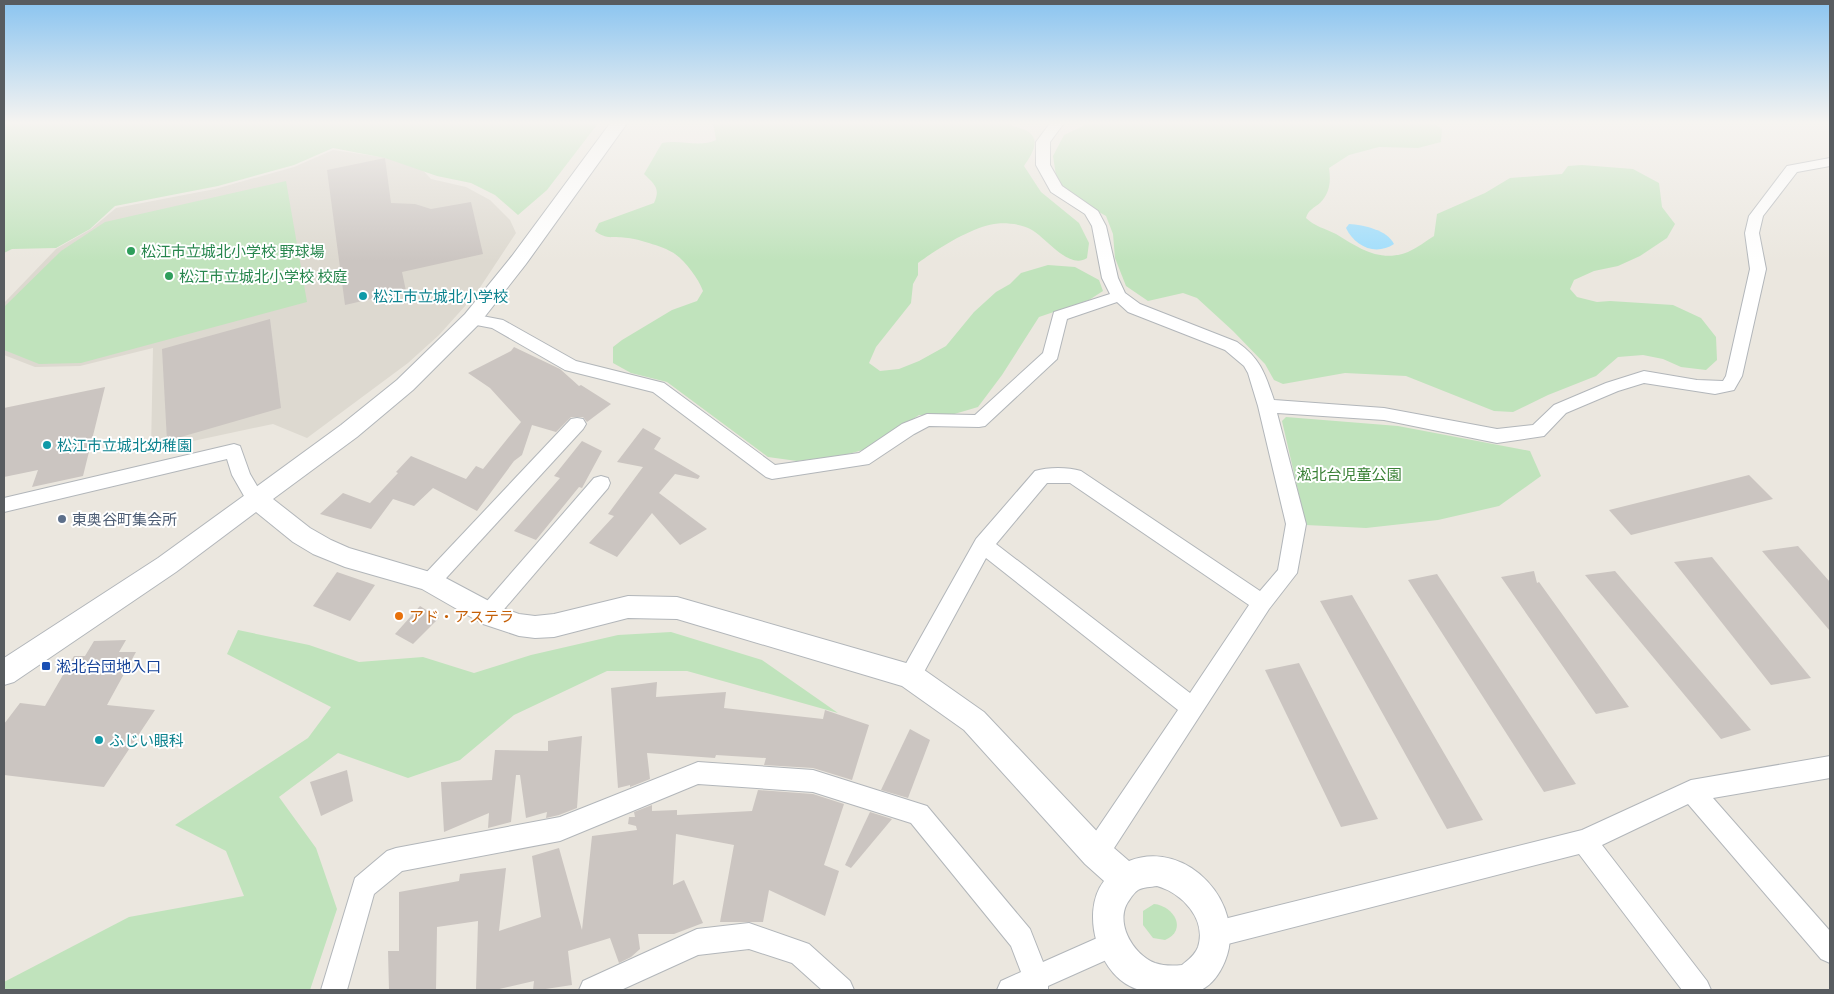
<svg xmlns="http://www.w3.org/2000/svg" width="1834" height="994" font-family="'IBM Plex Sans','Noto Sans JP',sans-serif">
  <style>
    .education { fill: #ddd9d0 }
    .green { fill: #c0e3bc }
    .water { fill: #9eddfc }
    .building { fill: #cbc5c1 }
    .lines { fill: none; stroke-linecap: round; stroke-linejoin: round }
    .minor-casing { stroke: #b2b6ba; stroke-width: 2 }
    .tertiary-casing { stroke: #b2b6ba; stroke-width: 2 }
    .minor { fill: #fff; fill-rule: evenodd }
    .tertiary { fill: #fff; fill-rule: evenodd }
    .leisure-dot { fill: #2e9e5b; stroke: #fff; stroke-width: 2 }
    .culture-dot { fill: #0f9aa8; stroke: #fff; stroke-width: 2 }
    .service-dot { fill: #5c6f8a; stroke: #fff; stroke-width: 2 }
    .food-dot { fill: #e8710a; stroke: #fff; stroke-width: 2 }
    .transit-dot { fill: #1a4fb4; stroke: #fff; stroke-width: 2 }
    .labels { text-anchor: middle; dominant-baseline: central; stroke-width: 4; stroke-linejoin: round; paint-order: stroke }
    .leisure-label { font-size: 15px; fill: #27864d; stroke: #fff; text-anchor: start }
    .culture-label { font-size: 15px; fill: #0d838f; stroke: #fff; text-anchor: start }
    .park-label { font-size: 15px; fill: #3a8136; stroke: #fff }
    .service-label { font-size: 15px; fill: #4e5e75; stroke: #fff; text-anchor: start }
    .food-label { font-size: 15px; fill: #c56008; stroke: #fff; text-anchor: start }
    .transit-label { font-size: 15px; fill: #164399; stroke: #fff; text-anchor: start }
  </style>
  <rect width="100%" height="100%" fill="#ebe7df"/>
  <!-- education -->
  <path class="education" d="M 333,150 L 415,162 L 431,179 L 466,187 L 490,200 L 510,220 L 516,233 L 475,295 L 439,335 L 408,363 L 307,438 L 273,424 L 151,450 L 153,348 L 80,366 L 35,367 L 4,355 L 4,303 L 56,249 L 91,229 L 116,208 L 215,189 L 294,167 Z"/>
  <!-- green -->
  <g class="green">
    <path d="M 4,122 L 599,122 L 547,190 L 518,215 L 495,195 L 471,183 L 437,176 L 385,158 L 333,148 L 294,165 L 218,186 L 115,206 L 90,229 L 56,248 L 12,249 L 4,253 Z"/>
    <path d="M 713,122 L 1008,122 C 1012,127 1017,127 1023,129 C 1043,137 1033,153 1024,166 L 1041,192 L 1079,223 L 1089,243 L 1087,258 C 1069,270 1046,238 1032,230 C 1023,224 1004,222 994,224 C 970,228 937,249 918,263 L 918,275 L 913,284 L 911,303 L 876,347 L 869,363 L 880,371 L 899,369 L 919,361 L 946,346 L 974,312 L 996,292 L 1010,284 L 1021,273 L 1048,265 L 1075,267 L 1099,280 L 1103,291 L 1089,300 L 1039,317 L 1002,375 L 978,407 L 951,415 L 919,415 L 870,448 L 841,456 L 797,461 L 768,457 L 667,382 L 631,373 L 613,363 L 613,347 L 622,340 L 672,310 L 697,301 L 703,291 C 698,278 686,262 675,254 C 668,248 638,239 628,238 C 615,236 606,240 595,231 L 599,223 L 654,203 C 661,188 654,184 644,174 L 662,143 C 680,139 699,148 716,140 Z"/>
    <path d="M 1096,122 L 1432,122 L 1442,129 L 1441,142 L 1418,148 L 1379,147 L 1349,155 L 1329,168 C 1331,181 1330,193 1320,203 C 1314,208 1308,210 1306,218 C 1314,226 1326,229 1336,234 C 1359,248 1380,263 1408,252 C 1417,248 1426,241 1434,236 L 1437,214 L 1485,193 L 1510,178 L 1562,174 L 1568,166 L 1582,165 L 1633,169 L 1659,183 L 1662,207 L 1675,224 L 1667,238 L 1640,256 L 1618,266 L 1594,271 L 1574,280 L 1570,289 L 1577,297 L 1597,302 L 1610,301 L 1673,305 L 1701,318 L 1716,337 L 1717,360 L 1706,370 L 1681,367 L 1663,359 L 1643,355 L 1618,357 L 1596,376 L 1548,395 L 1513,412 L 1494,411 L 1406,376 L 1345,373 L 1283,384 L 1274,380 L 1265,364 L 1233,331 L 1197,298 L 1183,293 L 1148,301 L 1126,286 L 1115,258 L 1113,234 L 1106,216 L 1076,199 L 1057,182 L 1053,156 L 1064,135 L 1085,125 Z"/>
    <path d="M 286,181 L 307,302 L 81,363 L 39,364 L 4,350 L 4,307 L 61,251 L 105,222 Z"/>
    <path d="M 1286,417 L 1398,426 L 1530,451 L 1541,476 L 1499,506 L 1438,520 L 1366,528 L 1306,525 L 1282,421 Z"/>
    <path d="M 238,630 L 309,645 L 359,662 L 423,657 L 474,673 L 531,655 L 618,635 L 671,632 L 762,660 L 838,713 L 687,671 L 607,671 L 514,715 L 460,760 L 408,778 L 338,753 L 279,797 L 316,848 L 337,909 L 310,990 L 4,990 L 4,982 L 129,917 L 244,896 L 226,851 L 175,825 L 308,738 L 331,707 L 227,654 Z"/>
    <path d="M 1154,904 C 1174,906 1188,930 1165,940 L 1153,938 L 1143,925 L 1143,911 Z"/>
  </g>
  <!-- water -->
  <path class="water" d="M 1349,224 C 1364,225 1387,230 1394,244 C 1376,256 1355,247 1346,228 Z"/>
  <!-- building -->
  <g class="building">
    <path d="M 385,158 L 391,203 L 415,204 L 431,209 L 471,202 L 483,254 L 402,272 L 406,291 L 345,305 L 327,170 Z"/>
    <path d="M 270,319 L 281,408 L 167,441 L 162,349 Z"/>
    <path d="M 514,347 L 560,369 L 579,386 L 581,385 L 611,404 L 587,422 L 583,417 L 571,417 L 556,432 L 532,425 L 522,455 L 514,461 L 477,511 L 433,488 L 414,506 L 393,499 L 371,529 L 320,514 L 343,493 L 370,503 L 398,473 L 396,472 L 411,456 L 466,479 L 476,466 L 483,469 L 521,422 L 490,388 L 468,373 L 511,351 Z"/>
    <path d="M 105,387 L 83,476 L 32,487 L 38,470 L 4,477 L 4,408 Z"/>
    <path d="M 643,428 L 661,438 L 654,449 L 700,476 L 698,479 L 675,474 L 659,493 L 707,529 L 680,545 L 652,513 L 617,557 L 589,543 L 614,516 L 608,514 L 643,467 L 617,462 Z"/>
    <path d="M 582,441 L 602,451 L 582,488 L 579,487 L 536,540 L 514,531 L 560,478 L 554,476 Z"/>
    <path d="M 1749,475 L 1773,499 L 1631,535 L 1609,510 Z"/>
    <path d="M 1798,546 L 1830,582 L 1830,631 L 1762,551 Z"/>
    <path d="M 1712,557 L 1811,678 L 1771,685 L 1674,562 Z"/>
    <path d="M 1534,571 L 1537,583 L 1539,582 L 1629,707 L 1596,714 L 1501,577 Z"/>
    <path d="M 1615,571 L 1751,730 L 1721,739 L 1585,575 Z"/>
    <path d="M 337,572 L 375,585 L 350,621 L 313,606 Z"/>
    <path d="M 1437,574 L 1576,784 L 1544,792 L 1408,580 Z"/>
    <path d="M 1352,595 L 1483,820 L 1447,829 L 1320,601 Z"/>
    <path d="M 420,606 L 439,618 L 413,644 L 395,634 Z"/>
    <path d="M 126,640 L 119,652 L 136,652 L 107,705 L 155,710 L 104,787 L 4,775 L 4,724 L 20,703 L 45,706 L 74,656 L 85,656 L 94,641 Z"/>
    <path d="M 1299,663 L 1378,819 L 1341,827 L 1265,670 Z"/>
    <path d="M 657,682 L 656,697 L 726,692 L 724,708 L 823,719 L 825,710 L 869,725 L 852,780 L 813,768 L 764,765 L 766,758 L 716,755 L 715,758 L 647,753 L 650,779 L 630,787 L 630,785 L 618,788 L 611,688 Z"/>
    <path d="M 910,729 L 930,740 L 908,798 L 881,790 Z"/>
    <path d="M 582,736 L 577,808 L 559,815 L 546,818 L 547,812 L 526,818 L 520,775 L 516,775 L 511,822 L 488,828 L 489,813 L 444,832 L 441,782 L 492,780 L 495,750 L 548,751 L 548,741 Z"/>
    <path d="M 347,770 L 353,801 L 321,816 L 310,782 Z"/>
    <path d="M 758,790 L 813,794 L 844,804 L 824,865 L 839,871 L 825,916 L 769,890 L 763,922 L 720,922 L 734,845 L 676,834 L 673,885 L 684,880 L 703,923 L 674,934 L 638,934 L 640,949 L 631,957 L 619,963 L 610,938 L 568,951 L 572,985 L 539,990 L 533,990 L 534,981 L 495,990 L 476,990 L 478,921 L 437,927 L 436,990 L 389,990 L 388,951 L 399,951 L 399,892 L 459,881 L 460,874 L 506,868 L 499,931 L 541,917 L 532,856 L 559,848 L 582,930 L 592,836 L 637,830 L 636,826 L 628,824 L 629,817 L 635,817 L 634,812 L 652,805 L 652,811 L 677,810 L 677,815 L 752,811 Z"/>
    <path d="M 870,812 L 892,819 L 851,868 L 845,865 Z"/>
  </g>
  <g class="lines">
    <!-- minor casing -->
    <g class="minor-casing">
      <g id="minor">
        <path d="M 1051,122 L 1064,123 L 1050,142 L 1050,165 L 1062,186 L 1098,211 L 1106,226 L 1118,278 L 1125,293 L 1140,304 L 1237,342 C 1261,359 1265,374 1274,400 L 1384,408 L 1497,429 L 1533,425 L 1554,405 L 1606,383 L 1644,371 L 1697,380 L 1723,381 L 1726,376 L 1750,269 L 1745,233 L 1749,216 L 1787,166 L 1830,158 L 1830,166 L 1797,172 L 1763,216 L 1759,233 L 1766,269 L 1742,376 L 1734,390 L 1715,394 L 1644,383 L 1618,391 L 1566,413 L 1544,436 L 1497,443 L 1384,420 L 1277,413 L 1306,524 L 1297,573 L 1269,609 L 1105,862 L 1096,865 L 1087,862 L 1084,853 L 1087,844 L 1178,710 L 986,558 L 918,683 L 910,686 L 902,683 L 899,676 L 976,539 L 1035,471 C 1048,467 1068,467 1081,471 L 1260,591 L 1278,570 L 1286,524 L 1258,406 L 1248,373 L 1244,366 L 1225,350 L 1128,312 L 1117,302 L 1067,319 L 1057,359 L 985,426 L 979,427 L 929,426 L 914,434 L 869,464 L 772,479 L 766,477 L 653,392 L 565,370 L 492,328 L 466,323 L 464,319 L 466,315 L 472,314 L 503,320 L 576,361 L 664,383 L 775,465 L 859,453 L 902,424 L 927,414 L 975,415 L 1043,353 L 1054,312 L 1110,294 L 1102,278 L 1092,226 L 1085,214 L 1051,192 L 1036,165 L 1036,142 ZM 1047,483 L 1070,483 L 1249,605 L 1190,693 L 996,544 Z"/>
        <path d="M 577,418 L 583,419 L 586,424 L 583,429 L 437,588 L 430,590 L 423,588 L 420,582 L 423,576 L 571,419 Z"/>
        <path d="M 234,444 L 240,446 L 250,474 L 264,498 L 262,503 L 255,505 L 248,503 L 232,475 L 227,459 L 4,512 L 4,498 Z"/>
        <path d="M 601,476 L 608,478 L 610,483 L 608,488 L 494,621 L 487,624 L 480,621 L 477,615 L 480,609 L 594,478 Z"/>
        <path d="M 1830,756 L 1830,778 L 1713,798 L 1830,931 L 1830,963 L 1821,959 L 1688,804 L 1602,845 L 1707,981 L 1711,990 L 1682,990 L 1579,854 L 1216,947 L 1207,943 L 1203,934 L 1207,925 L 1216,921 L 1582,830 L 1691,780 Z"/>
        <path d="M 698,762 L 813,770 L 927,806 L 1030,929 L 1043,962 L 1113,931 L 1122,935 L 1126,944 L 1122,953 L 1048,986 L 1048,990 L 997,990 L 1001,981 L 1021,972 L 1011,946 L 911,823 L 813,792 L 698,784 L 560,841 L 402,871 L 374,894 L 347,990 L 321,990 L 355,878 L 387,851 L 396,848 L 560,817 Z"/>
        <path d="M 749,923 L 809,944 L 850,981 L 854,990 L 822,990 L 792,963 L 749,949 L 698,955 L 621,990 L 579,990 L 583,981 L 697,929 Z"/>
      </g>
    </g>
    <!-- tertiary casing -->
    <g class="tertiary-casing">
      <path id="tertiary" d="M 611,122 L 628,122 L 526,264 L 479,324 L 413,390 L 357,437 L 273,499 L 310,528 L 331,540 L 349,548 L 440,575 L 502,608 L 519,614 L 535,616 L 554,614 L 628,596 L 677,597 L 920,667 L 984,712 L 1107,842 L 1129,861 C 1187,838 1248,905 1225,961 C 1220,973 1213,984 1201,990 C 1187,990 1152,993 1140,990 C 1099,980 1079,913 1104,881 L 1085,864 L 964,730 L 902,686 L 677,619 L 628,618 L 554,637 L 535,638 L 519,636 L 483,624 L 422,589 L 345,567 L 313,554 L 293,542 L 256,512 L 176,572 L 14,682 L 4,685 L 4,658 L 158,558 L 245,495 L 247,491 L 252,490 L 341,425 L 397,380 L 465,314 L 512,256 ZM 1157,886 C 1182,893 1207,919 1198,947 C 1195,955 1188,960 1182,965 C 1173,966 1164,966 1155,963 C 1132,954 1113,920 1130,899 C 1132,896 1135,892 1138,890 C 1143,887 1151,887 1157,886 Z"/>
    </g>
    <!-- minor -->
    <use href="#minor" class="minor"/>
    <!-- tertiary -->
    <use href="#tertiary" class="tertiary"/>
  </g>
  <!-- sky -->
  <linearGradient id="sky" x2="0" y2="1"><stop stop-color="#8ac4f0"/><stop offset="0.47" stop-color="#f6f4f1"/><stop offset="1" stop-color="#f6f4f1" stop-opacity="0"/></linearGradient>
  <rect width="1834" height="261" fill="url(#sky)"/>
  <!-- markers -->
  <g class="leisure-dot">
    <circle cx="131" cy="251" r="5"/>
    <circle cx="169" cy="276" r="5"/>
  </g>
  <g class="culture-dot">
    <circle cx="363" cy="296" r="5"/>
    <circle cx="47" cy="445" r="5"/>
    <circle cx="99" cy="740" r="5"/>
  </g>
  <circle class="service-dot" cx="62" cy="519" r="5"/>
  <circle class="food-dot" cx="399" cy="616" r="5"/>
  <rect class="transit-dot" x="41" y="661" width="10" height="10" rx="2.5"/>
  <g class="labels">
    <!-- leisure labels -->
    <g class="leisure-label">
      <text x="141" y="251">松江市立城北小学校 野球場</text>
      <text x="179" y="276">松江市立城北小学校 校庭</text>
    </g>
    <!-- culture labels -->
    <g class="culture-label">
      <text x="373" y="296">松江市立城北小学校</text>
      <text x="57" y="445">松江市立城北幼稚園</text>
      <text x="109" y="740">ふじい眼科</text>
    </g>
    <!-- park labels -->
    <g class="park-label">
      <text x="1349" y="474">淞北台児童公園</text>
    </g>
    <!-- service labels -->
    <g class="service-label">
      <text x="72" y="519">東奥谷町集会所</text>
    </g>
    <!-- food labels -->
    <g class="food-label">
      <text x="409" y="616">アド・アステラ</text>
    </g>
    <!-- transit labels -->
    <g class="transit-label">
      <text x="56" y="666">淞北台団地入口</text>
    </g>
  </g>
  <!-- border -->
  <rect width="1834" height="994" fill="none" stroke="#585c60" stroke-width="10"/>
</svg>
